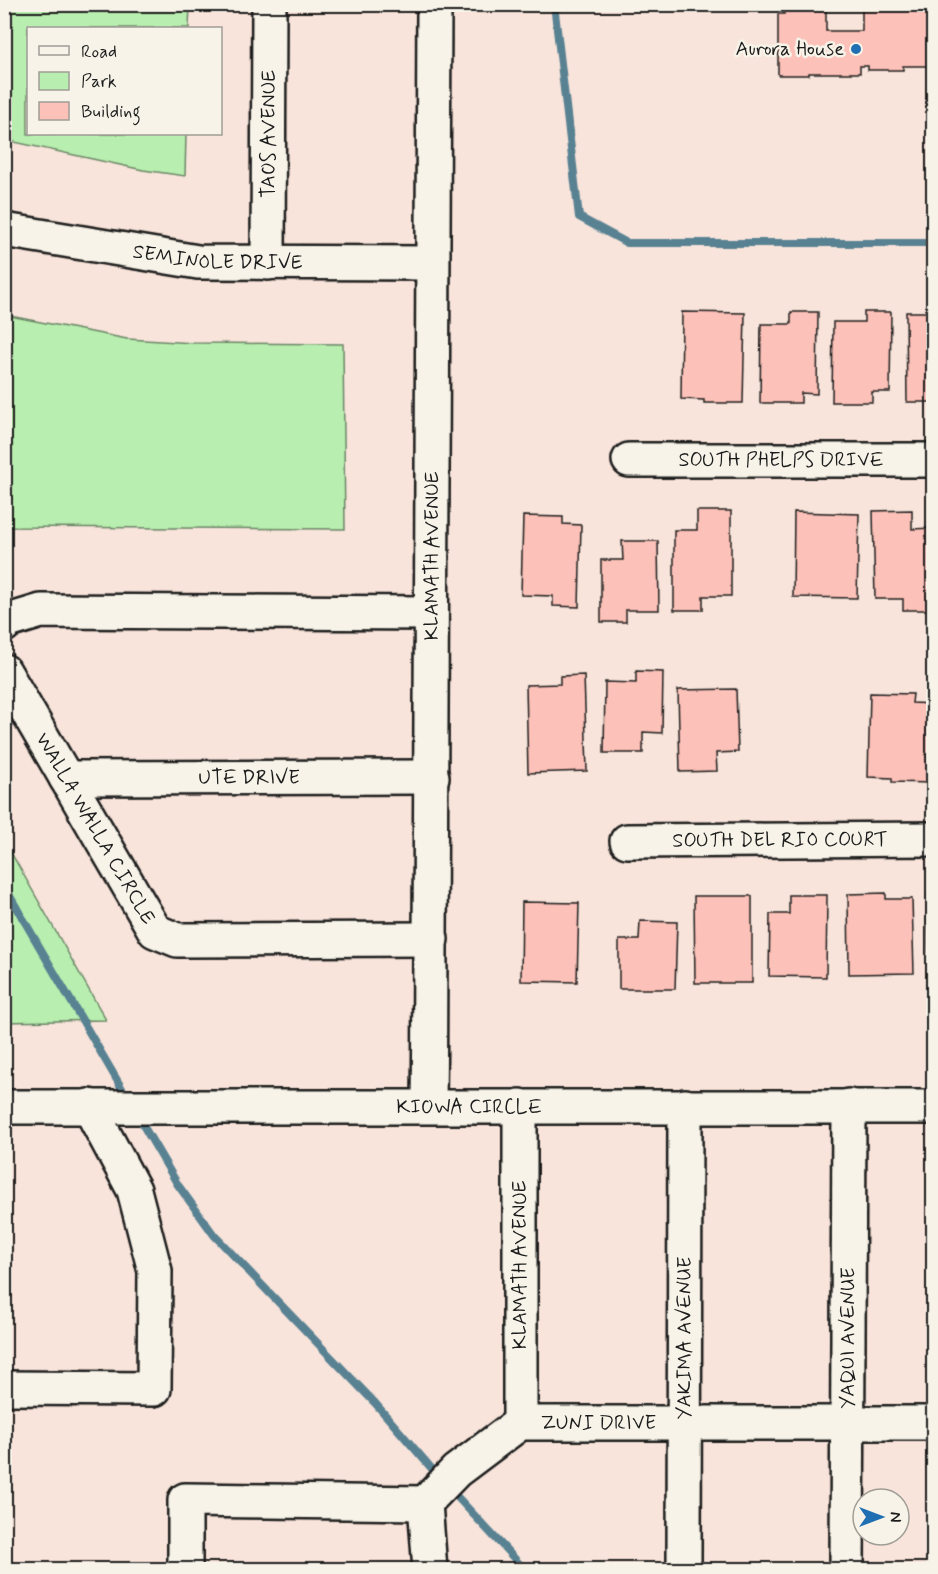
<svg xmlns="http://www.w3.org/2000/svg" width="938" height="1574" font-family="Mynerve,sans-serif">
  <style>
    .green { fill: #b8eeaf; stroke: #6a8566; stroke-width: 1.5 }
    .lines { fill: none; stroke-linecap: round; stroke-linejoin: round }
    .stream { stroke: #588192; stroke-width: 8 }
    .building { fill: #fcc1b8; stroke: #1c1c1c; stroke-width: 1.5 }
    .minor-casing { stroke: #1c1c1c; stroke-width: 38 }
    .minor { stroke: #f7f3e8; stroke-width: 33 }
    .poi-dot { fill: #1f6fb2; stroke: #f7f3e8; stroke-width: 2 }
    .labels { text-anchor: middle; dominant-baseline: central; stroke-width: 5; stroke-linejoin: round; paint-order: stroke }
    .poi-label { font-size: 20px; fill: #1c1c1c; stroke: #f7f3e8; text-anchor: end }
    .street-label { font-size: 20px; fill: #1c1c1c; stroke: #f7f3e8 }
  </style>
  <rect width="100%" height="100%" fill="#f8e4da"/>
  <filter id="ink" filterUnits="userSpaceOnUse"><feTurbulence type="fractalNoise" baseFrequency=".0167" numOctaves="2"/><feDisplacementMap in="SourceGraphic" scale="12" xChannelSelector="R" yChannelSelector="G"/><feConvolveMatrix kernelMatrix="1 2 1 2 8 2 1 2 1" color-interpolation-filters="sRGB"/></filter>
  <g filter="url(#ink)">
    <!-- green -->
    <g class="green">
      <path d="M 5,4 L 190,5 L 189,28 L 28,28 L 28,134 L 186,134 L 185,176 L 143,170 L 5,140 Z"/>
      <path d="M 5,315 L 127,339 L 194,343 L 343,344 L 345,529 L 5,527 Z"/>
      <path d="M 5,842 L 106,1020 L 5,1022 Z"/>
    </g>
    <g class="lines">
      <!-- stream -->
      <g class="stream">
        <path d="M 554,4 L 579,217 L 627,243 L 934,243"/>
        <path d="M 4,886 L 128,1099"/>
        <path d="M 137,1115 L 178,1185 L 214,1235 L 375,1403 L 439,1477"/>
        <path d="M 448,1487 L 525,1570"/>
      </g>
    </g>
    <!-- building -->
    <g class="building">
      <path d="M 784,4 L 826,4 L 826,31 L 862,31 L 862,4 L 934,4 L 934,66 L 903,66 L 903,70 L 868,70 L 868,66 L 860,66 L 860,73 L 809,73 L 809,75 L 778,75 L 778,14 L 784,14 Z"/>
      <path d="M 682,312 L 745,313 L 743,403 L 704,403 L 704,400 L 681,399 Z"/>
      <path d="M 791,312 L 818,312 L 817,394 L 801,393 L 801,403 L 760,403 L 761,324 L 791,324 Z"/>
      <path d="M 864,312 L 891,312 L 890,392 L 872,392 L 872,402 L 832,402 L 833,322 L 864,322 Z"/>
      <path d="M 906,312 L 934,312 L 934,402 L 907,402 Z"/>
      <path d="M 912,510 L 912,529 L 932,528 L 933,610 L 903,610 L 903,599 L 875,599 L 873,511 Z"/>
      <path d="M 697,511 L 731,511 L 731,596 L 703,596 L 703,610 L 674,610 L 674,530 L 697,530 Z"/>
      <path d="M 794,512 L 859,514 L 857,598 L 793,597 Z"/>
      <path d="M 523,516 L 563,517 L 563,524 L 581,525 L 579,607 L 553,606 L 553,596 L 521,595 Z"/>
      <path d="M 622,541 L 658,541 L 659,610 L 626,610 L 626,622 L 601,622 L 601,560 L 623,560 Z"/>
      <path d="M 636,671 L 663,672 L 662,733 L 643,732 L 643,753 L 604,753 L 605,682 L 636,683 Z"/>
      <path d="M 584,675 L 587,771 L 528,773 L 526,685 L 560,684 L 560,676 Z"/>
      <path d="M 736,689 L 738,752 L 716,753 L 717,771 L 680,772 L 678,690 Z"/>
      <path d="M 870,693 L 913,694 L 912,703 L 934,704 L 932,783 L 892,782 L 892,778 L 868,777 Z"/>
      <path d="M 886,893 L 886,899 L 912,899 L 914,973 L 849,974 L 848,894 Z"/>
      <path d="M 928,894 L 934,894 L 934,977 L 929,977 Z"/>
      <path d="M 789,895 L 827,895 L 826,977 L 769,976 L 770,914 L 789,914 Z"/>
      <path d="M 694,896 L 752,896 L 752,983 L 695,983 Z"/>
      <path d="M 522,902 L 579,903 L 577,982 L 521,981 Z"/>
      <path d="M 640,921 L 677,922 L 675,989 L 619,989 L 619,940 L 639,940 Z"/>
    </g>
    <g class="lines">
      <!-- minor casing -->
      <g class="minor-casing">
        <g id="minor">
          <path id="s1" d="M 4,230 L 198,262 L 432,263"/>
          <path id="s2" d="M 268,263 L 269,4"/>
          <path id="s3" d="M 629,460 L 934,460"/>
          <path d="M 4,625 L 5,622 L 41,611 L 431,613"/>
          <path id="s4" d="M 4,671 L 155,931 L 177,940 L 431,939"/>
          <path id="s5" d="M 66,778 L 432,777"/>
          <path id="s6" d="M 627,841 L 934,839"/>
          <path id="s7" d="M 429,1106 C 433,739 431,372 434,4"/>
          <path d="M 520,1106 L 520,1423"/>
          <path id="s8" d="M 4,1107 L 934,1107"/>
          <path d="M 4,1388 L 154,1389 L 155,1271 L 134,1190 L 89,1106"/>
          <path d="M 425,1503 L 430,1570"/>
          <path id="s9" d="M 185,1570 L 185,1500 L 425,1503 L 456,1471 L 520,1423 L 934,1423"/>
          <path id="s10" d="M 684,1570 L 685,1106"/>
          <path id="s11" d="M 847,1570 L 849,1106"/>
        </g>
      </g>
      <!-- minor -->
      <use href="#minor" class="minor"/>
    </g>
  </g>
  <!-- markers -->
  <circle class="poi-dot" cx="856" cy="49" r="6"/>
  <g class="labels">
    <!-- poi labels -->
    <g class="poi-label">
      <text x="844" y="49">Aurora House</text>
    </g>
    <!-- street labels -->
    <g class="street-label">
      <text stroke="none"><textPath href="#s2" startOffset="129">TAOS AVENUE</textPath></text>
      <text stroke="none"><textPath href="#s1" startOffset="216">SEMINOLE DRIVE</textPath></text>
      <text stroke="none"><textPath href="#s3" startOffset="152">SOUTH PHELPS DRIVE</textPath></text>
      <text stroke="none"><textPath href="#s7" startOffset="550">KLAMATH AVENUE</textPath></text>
      <text stroke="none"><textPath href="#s5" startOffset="183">UTE DRIVE</textPath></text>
      <text stroke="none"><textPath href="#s4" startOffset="182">WALLA WALLA CIRCLE</textPath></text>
      <text stroke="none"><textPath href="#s6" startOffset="153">SOUTH DEL RIO COURT</textPath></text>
      <text stroke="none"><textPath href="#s8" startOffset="465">KIOWA CIRCLE</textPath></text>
      <text transform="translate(520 1265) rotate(-90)">KLAMATH AVENUE</text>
      <text stroke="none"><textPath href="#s10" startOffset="232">YAKIMA AVENUE</textPath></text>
      <text stroke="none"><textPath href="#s11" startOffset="232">YAQUI AVENUE</textPath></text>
      <text stroke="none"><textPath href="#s9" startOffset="513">ZUNI DRIVE</textPath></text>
    </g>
  </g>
  <!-- margin -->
  <rect width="938" height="1574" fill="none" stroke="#f7f3e8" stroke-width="24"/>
  <rect x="12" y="12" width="914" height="1550" fill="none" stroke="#1c1c1c" stroke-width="2" filter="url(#ink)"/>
  <!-- legend -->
  <rect x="27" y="27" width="195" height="108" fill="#f7f3e8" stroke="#9f9d96" stroke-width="1.5"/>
  <rect x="39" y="46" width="30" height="9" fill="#f7f3e8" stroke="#9f9d96" stroke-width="1.5"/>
  <text x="81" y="57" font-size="18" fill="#1c1c1c">Road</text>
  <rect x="39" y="72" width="30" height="18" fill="#b8eeaf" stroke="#9f9d96" stroke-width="1.5"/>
  <text x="81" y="87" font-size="18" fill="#1c1c1c">Park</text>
  <rect x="39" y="102" width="30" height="18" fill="#fcc1b8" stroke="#9f9d96" stroke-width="1.5"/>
  <text x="81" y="117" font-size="18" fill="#1c1c1c">Building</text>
  <!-- north arrow -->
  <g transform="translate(881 1517) rotate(90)"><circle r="28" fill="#f7f3e8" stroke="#9f9d96" stroke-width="1.5"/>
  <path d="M0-4.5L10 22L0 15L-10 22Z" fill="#1f6fb2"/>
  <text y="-9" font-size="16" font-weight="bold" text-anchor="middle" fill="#1c1c1c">N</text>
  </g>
</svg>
